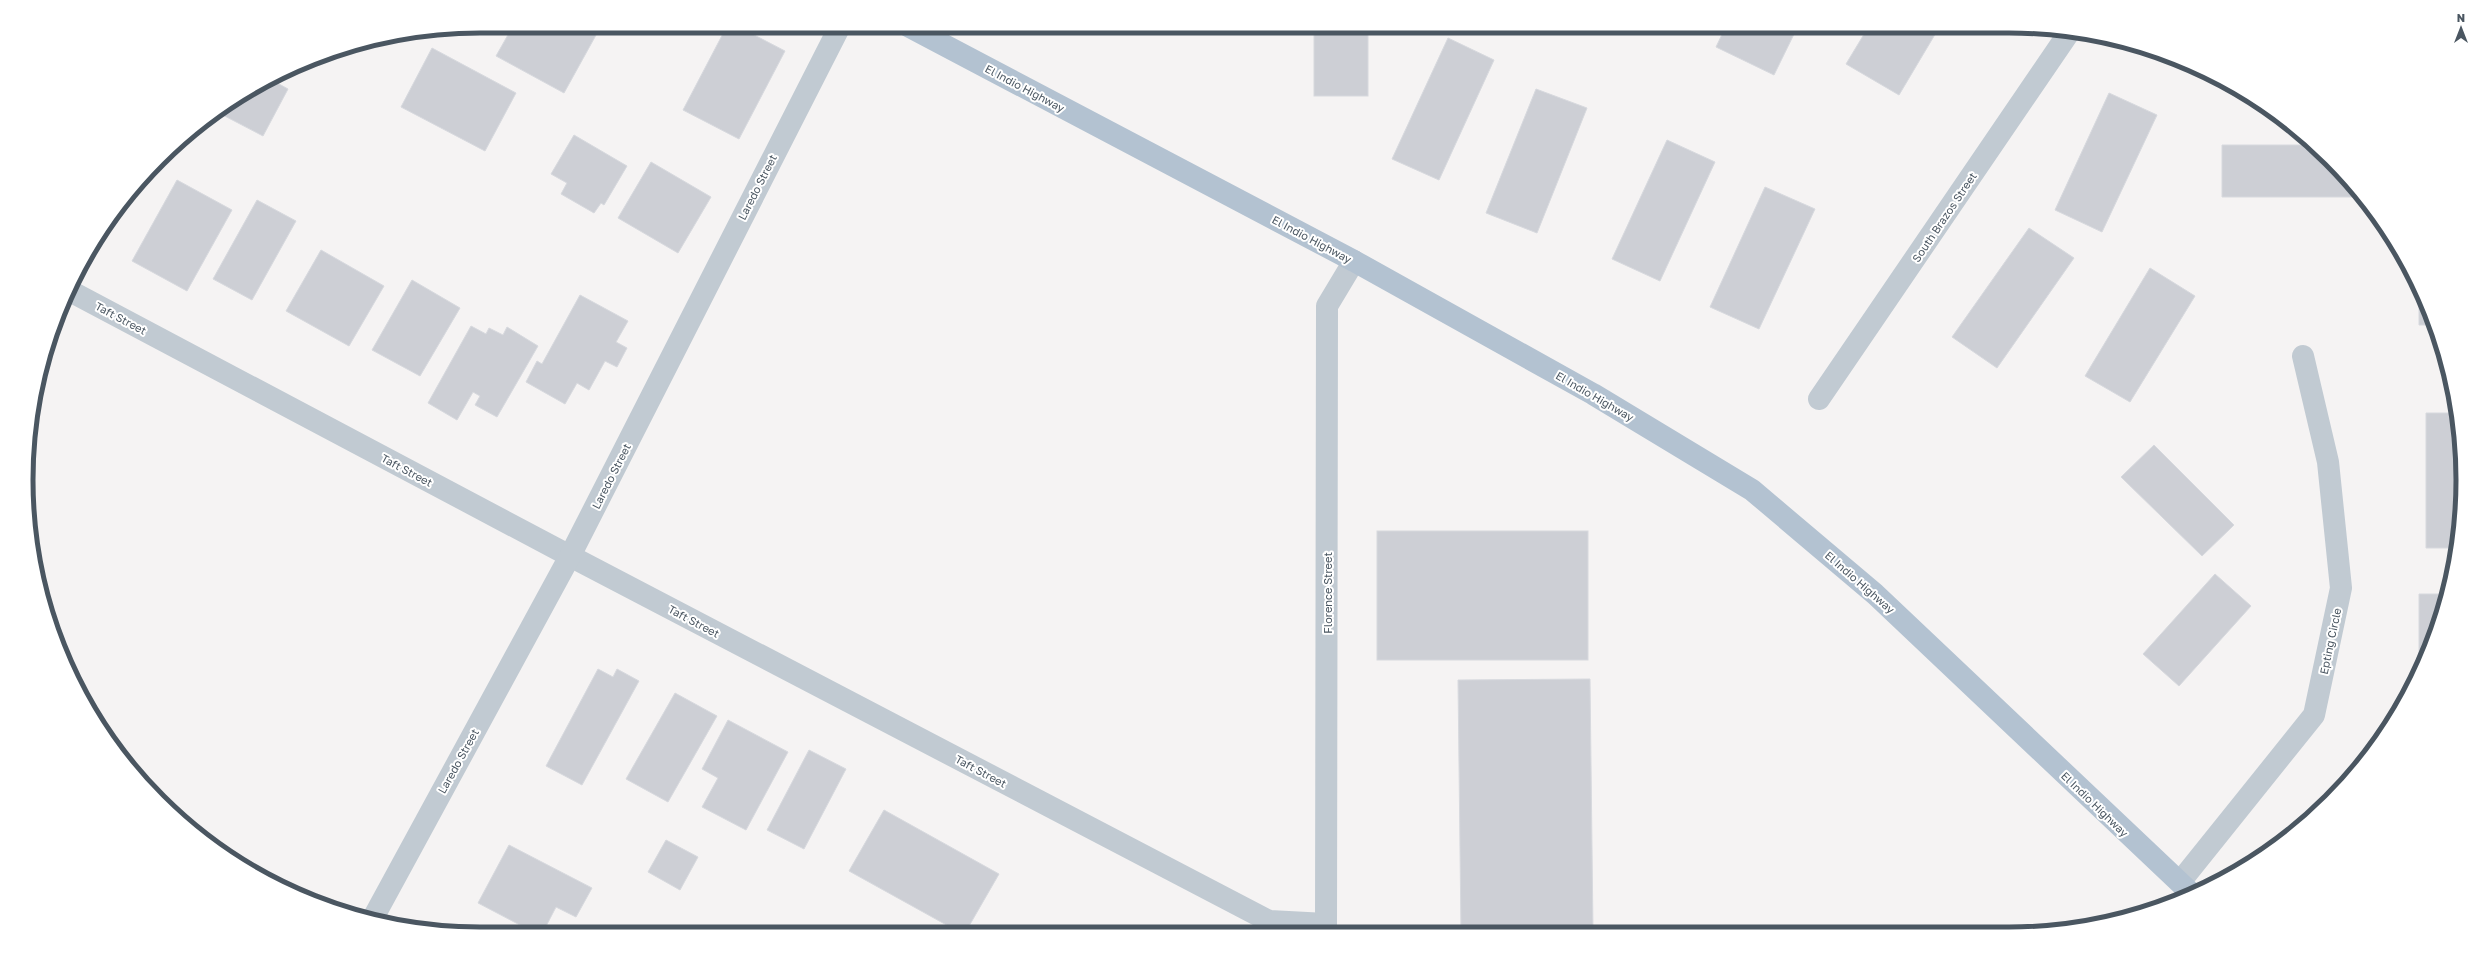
<svg xmlns="http://www.w3.org/2000/svg" width="2489" height="960" font-family="'Golos Text',sans-serif">
  <style>
    .building { fill: #cdcfd5; stroke: #d7d9de }
    .lines { fill: none; stroke-linecap: round; stroke-linejoin: round }
    .minor { stroke: #c1cad2; stroke-width: 22 }
    .primary { stroke: #b3c2d1; stroke-width: 22 }
    .labels { text-anchor: middle; dominant-baseline: central; stroke-width: 4; stroke-linejoin: round; paint-order: stroke }
    .street-label { font-size: 11px; fill: #4a5661; stroke: #fff }
    .rim { fill: none; stroke: #4a5661; stroke-width: 5 }
  </style>
  <rect width="100%" height="100%" fill="#f5f3f3"/>
  <!-- building -->
  <g class="building">
    <path d="M 513,26 L 601,26 L 564,93 L 496,56 Z"/>
    <path d="M 727,26 L 737,26 L 785,51 L 739,139 L 683,110 Z"/>
    <rect x="1314" y="26" width="54" height="70"/>
    <path d="M 1577,26 L 1599,26 L 1595,34 Z"/>
    <path d="M 1726,26 L 1798,26 L 1774,75 L 1716,47 Z"/>
    <path d="M 1869,26 L 1940,26 L 1899,95 L 1846,64 Z"/>
    <path d="M 1448,38 L 1494,60 L 1439,180 L 1392,159 Z"/>
    <path d="M 432,48 L 516,93 L 485,151 L 401,107 Z"/>
    <path d="M 270,79 L 288,89 L 263,136 L 217,112 L 253,87 Z"/>
    <path d="M 1536,89 L 1587,108 L 1537,233 L 1486,213 Z"/>
    <path d="M 2109,93 L 2157,115 L 2102,232 L 2055,210 Z"/>
    <path d="M 574,135 L 627,166 L 604,205 L 601,203 L 594,213 L 561,194 L 567,183 L 551,174 Z"/>
    <path d="M 1667,140 L 1715,162 L 1660,281 L 1612,259 Z"/>
    <path d="M 2222,145 L 2312,145 L 2350,181 L 2362,197 L 2222,197 Z"/>
    <path d="M 651,162 L 711,197 L 678,253 L 618,218 Z"/>
    <path d="M 177,180 L 232,210 L 187,291 L 132,261 Z"/>
    <path d="M 1765,187 L 1815,209 L 1759,329 L 1710,307 Z"/>
    <path d="M 257,200 L 296,221 L 252,300 L 213,279 Z"/>
    <path d="M 2029,228 L 2074,258 L 1997,368 L 1952,337 Z"/>
    <path d="M 321,250 L 384,286 L 349,346 L 286,311 Z"/>
    <path d="M 2150,268 L 2195,296 L 2130,402 L 2085,376 Z"/>
    <path d="M 412,280 L 460,308 L 420,376 L 372,350 Z"/>
    <path d="M 2419,289 L 2435,325 L 2419,325 Z"/>
    <path d="M 580,295 L 628,321 L 616,342 L 627,348 L 617,367 L 605,361 L 589,390 L 577,383 L 565,404 L 526,382 L 537,361 L 542,364 Z"/>
    <path d="M 471,326 L 486,334 L 489,328 L 503,335 L 507,327 L 538,346 L 497,417 L 475,405 L 480,396 L 473,392 L 457,420 L 428,403 Z"/>
    <path d="M 2426,413 L 2457,413 L 2459,421 L 2462,510 L 2456,548 L 2426,548 Z"/>
    <path d="M 2154,445 L 2234,525 L 2202,556 L 2121,477 Z"/>
    <rect x="1377" y="531" width="211" height="129"/>
    <path d="M 2215,574 L 2251,606 L 2179,686 L 2143,654 Z"/>
    <path d="M 2419,594 L 2448,594 L 2419,675 Z"/>
    <path d="M 598,669 L 613,677 L 617,669 L 639,681 L 582,785 L 546,766 Z"/>
    <path d="M 1590,679 L 1593,931 L 1461,932 L 1458,680 Z"/>
    <path d="M 675,693 L 717,716 L 668,802 L 626,779 Z"/>
    <path d="M 728,720 L 788,752 L 746,830 L 702,807 L 718,778 L 702,769 Z"/>
    <path d="M 809,750 L 846,769 L 804,849 L 767,830 Z"/>
    <path d="M 884,810 L 999,874 L 965,933 L 961,933 L 849,871 Z"/>
    <path d="M 666,840 L 698,857 L 680,890 L 648,872 Z"/>
    <path d="M 509,845 L 592,888 L 576,917 L 556,907 L 542,934 L 537,934 L 478,903 Z"/>
  </g>
  <g class="lines">
    <!-- minor -->
    <g class="minor">
      <path d="M 70,291 L 570,556 L 1269,921 L 1326,924"/>
      <path d="M 1819,399 L 2068,34"/>
      <path d="M 2180,882 L 2314,715 L 2341,588 L 2328,462 L 2303,356"/>
      <path d="M 372,920 L 570,556 L 840,26"/>
      <path d="M 1326,932 L 1327,306 L 1354,261"/>
    </g>
    <!-- primary -->
    <path class="primary" d="M 908,26 L 1354,261 L 1593,394 L 1752,490 L 1875,594 L 2193,895"/>
  </g>
  <g class="labels">
    <!-- street labels -->
    <g class="street-label">
      <text transform="translate(1025 88) rotate(28)">El Indio Highway</text>
      <text transform="translate(757 187) rotate(-63)">Laredo Street</text>
      <text transform="translate(1944 217) rotate(-56)">South Brazos Street</text>
      <text transform="translate(1312 239) rotate(28)">El Indio Highway</text>
      <text transform="translate(121 318) rotate(28)">Taft Street</text>
      <text transform="translate(1595 396) rotate(30)">El Indio Highway</text>
      <text transform="translate(407 470) rotate(28)">Taft Street</text>
      <text transform="translate(611 476) rotate(-63)">Laredo Street</text>
      <text transform="translate(1860 582) rotate(41)">El Indio Highway</text>
      <text transform="translate(1327 593) rotate(-90)">Florence Street</text>
      <text transform="translate(694 621) rotate(28)">Taft Street</text>
      <text transform="translate(2330 641) rotate(-78)">Epting Circle</text>
      <text transform="translate(458 761) rotate(-61)">Laredo Street</text>
      <text transform="translate(981 771) rotate(28)">Taft Street</text>
      <text transform="translate(2095 804) rotate(44)">El Indio Highway</text>
    </g>
  </g>
  <!-- crop -->
  <path d="M0 0H2489V960H0ZM480 33H2009A447 447 0 0 1 2456 480V480A447 447 0 0 1 2009 927H480A447 447 0 0 1 33 480V480A447 447 0 0 1 480 33Z" fill="#fff" fill-rule="evenodd"/>
  <path class="rim" d="M480 33H2009A447 447 0 0 1 2456 480V480A447 447 0 0 1 2009 927H480A447 447 0 0 1 33 480V480A447 447 0 0 1 480 33Z"/>
  <!-- north arrow -->
  <g transform="translate(2461 28)" stroke="#ffffff" stroke-width="3" paint-order="stroke">
  <path d="M0-3L7 15L0 10L-7 15Z" fill="#4a5661"/>
  <text y="-6" font-size="11" font-weight="bold" text-anchor="middle" fill="#4a5661">N</text>
  </g>
</svg>
